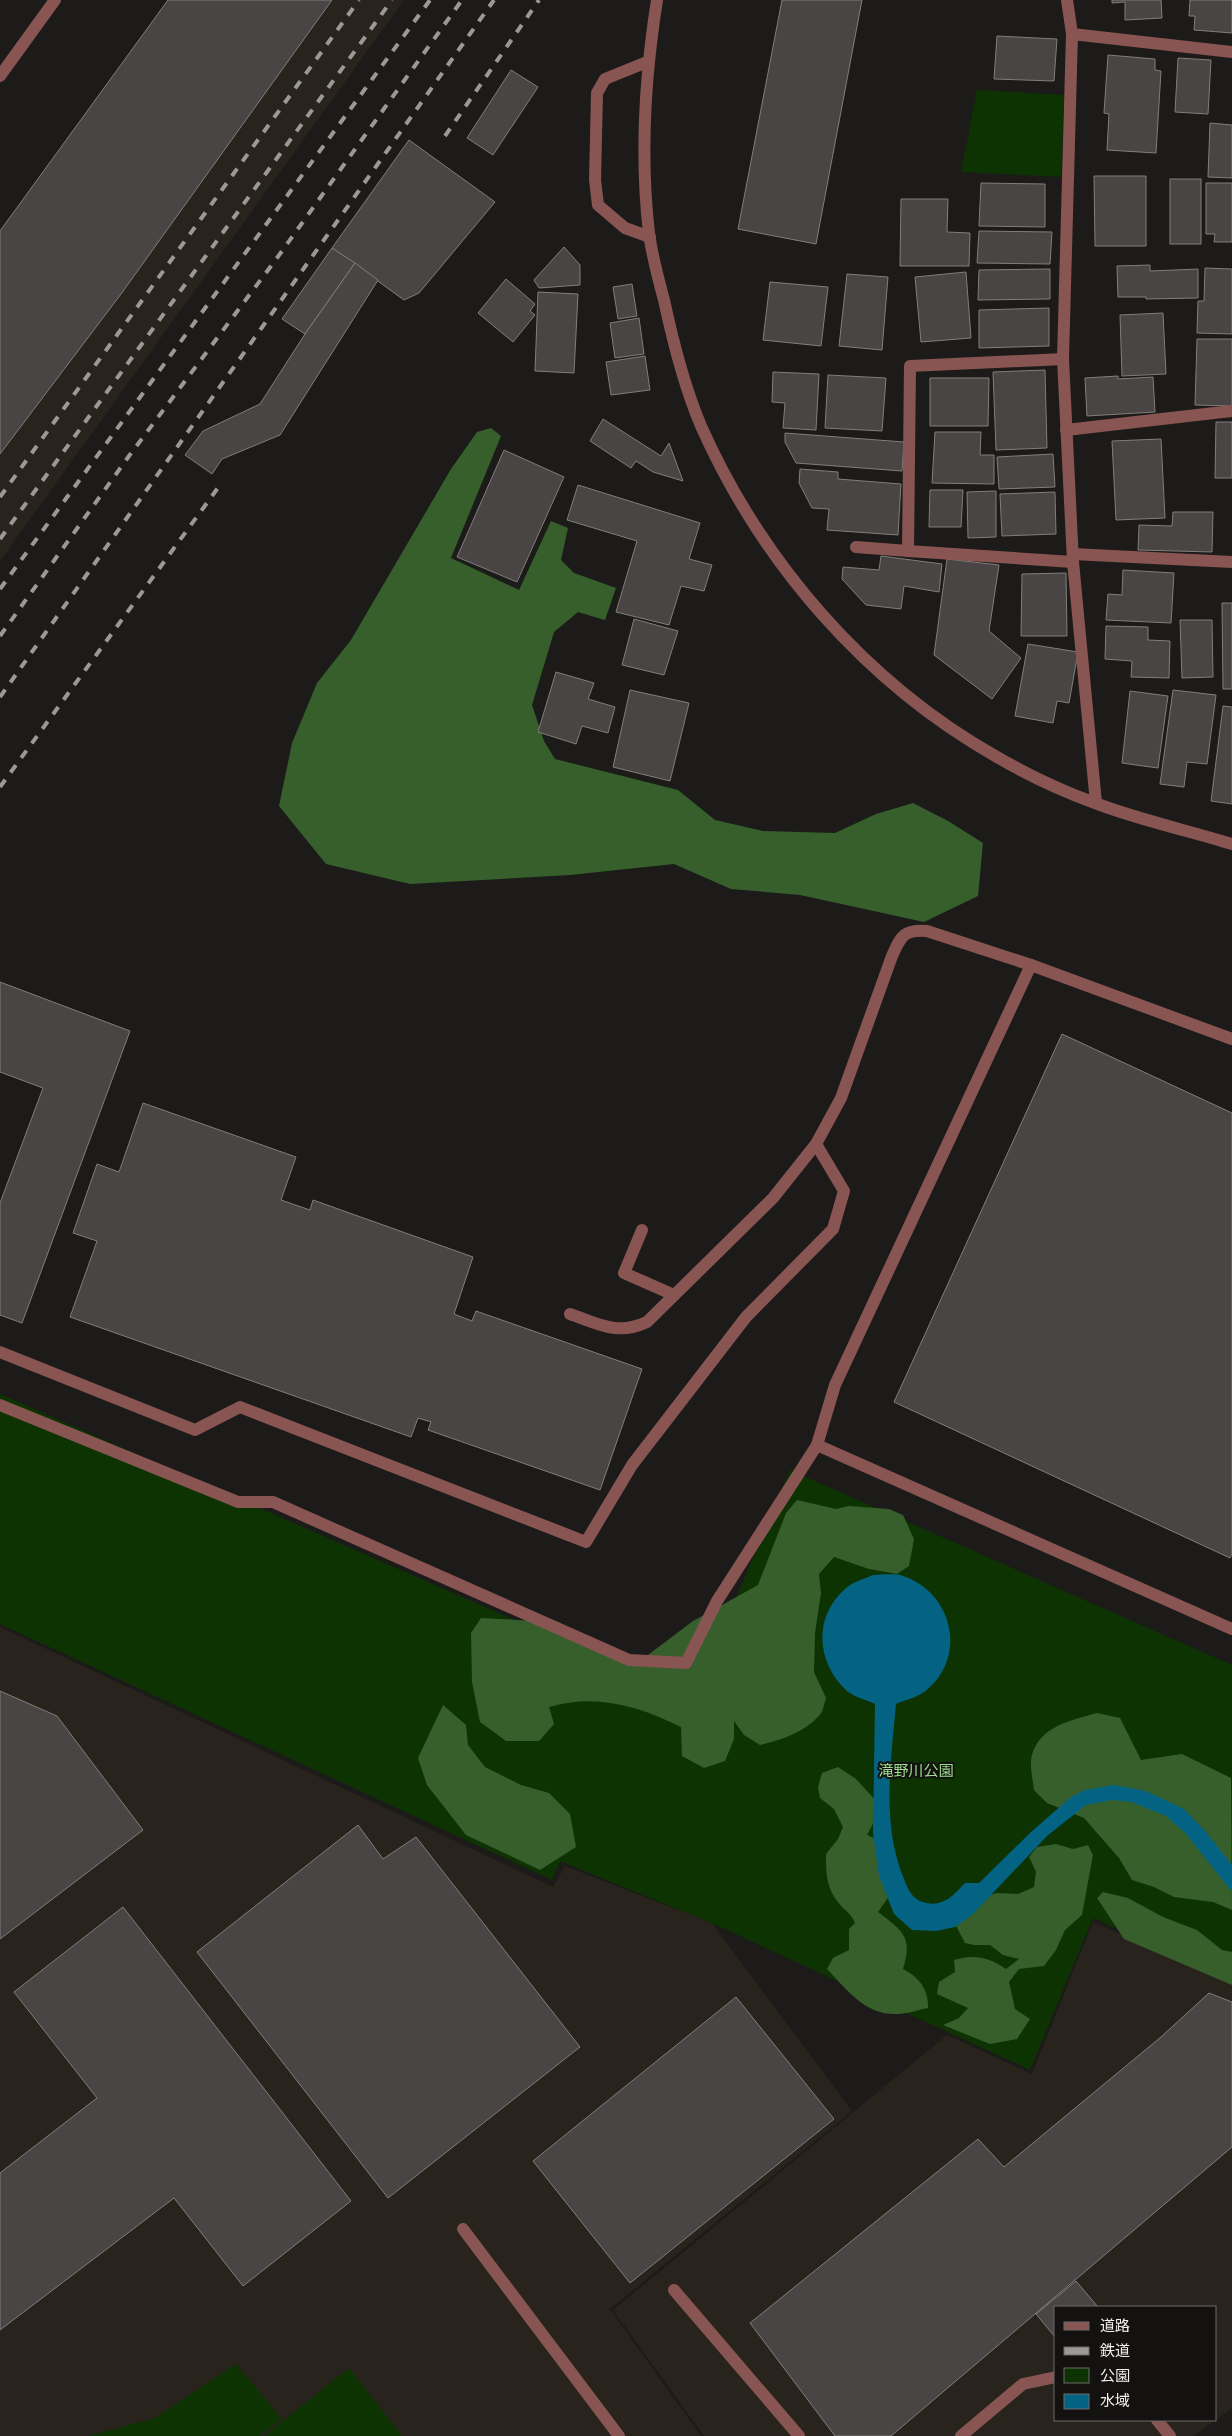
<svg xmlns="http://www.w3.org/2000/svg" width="1232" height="2436" font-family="'Exo 2','Noto Sans JP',sans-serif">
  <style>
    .built { fill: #28231c; fill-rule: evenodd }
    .green { fill: #0d3303 }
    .forest { fill: #365f2c }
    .water { fill: #046382 }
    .building { fill: #484544; stroke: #817e7c }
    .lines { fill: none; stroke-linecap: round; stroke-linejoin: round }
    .service { stroke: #885552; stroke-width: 12 }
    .minor { stroke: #885552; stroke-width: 12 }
    .tertiary { stroke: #885552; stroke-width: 12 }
    .rail { stroke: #9a9997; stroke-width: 4; stroke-dasharray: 9 9; stroke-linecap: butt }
    .labels { text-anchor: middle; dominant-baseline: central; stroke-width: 4; stroke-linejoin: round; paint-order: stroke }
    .park-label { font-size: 15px; fill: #9ddb8f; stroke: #131210 }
  </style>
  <rect width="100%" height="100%" fill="#1c1b19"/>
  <!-- built -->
  <g class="built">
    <path d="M 168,0 L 404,0 L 0,561 L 0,231 Z"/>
    <path d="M 0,1627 L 553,1887 L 565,1866 L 712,1923 L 852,2111 L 610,2309 L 701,2436 L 0,2436 Z"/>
    <path d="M 1093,1922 L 1232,1982 L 1232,2408 L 1194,2436 L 704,2436 L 613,2310 L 947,2035 L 1032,2074 ZM 1056,2307 L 1216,2307 L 1216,2420 L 1056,2420 Z"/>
  </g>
  <!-- green -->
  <g class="green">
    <path d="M 977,90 L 1064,95 L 1061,177 L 961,172 Z"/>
    <path d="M 0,1394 L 633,1672 L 681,1648 L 737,1596 L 790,1470 L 1232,1665 L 1232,1979 L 1093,1918 L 1030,2070 L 714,1924 L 560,1861 L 552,1880 L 0,1624 Z"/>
    <path d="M 236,2364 L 282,2419 L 259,2436 L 88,2436 L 155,2418 Z"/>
    <path d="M 349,2368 L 402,2436 L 264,2436 Z"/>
  </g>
  <!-- forest -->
  <g class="forest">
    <path d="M 491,428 L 501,436 L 451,558 L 519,590 L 551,521 L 568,528 L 561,560 L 574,573 L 616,588 L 605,620 L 578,612 L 554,632 L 532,705 L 544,741 L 555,759 L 678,790 L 715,820 L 763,831 L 835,833 L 876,814 L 913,803 L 948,821 L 983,843 L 978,896 L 924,922 L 800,895 L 731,889 L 674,864 L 570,875 L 410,884 L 326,864 L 279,806 L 292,743 L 317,683 L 351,640 L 451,469 L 477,432 Z"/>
    <path d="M 797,1500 L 836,1509 L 849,1506 L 889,1509 L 903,1515 L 914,1539 L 909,1566 L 897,1574 L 869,1569 L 834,1557 L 819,1574 L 821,1593 L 815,1633 L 814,1672 L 826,1698 C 824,1704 823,1712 819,1716 C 803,1733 781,1740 760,1745 L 744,1735 L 734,1721 L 734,1739 L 725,1761 L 704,1768 L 682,1756 L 681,1727 C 639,1706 595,1693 549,1707 L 554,1724 L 539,1741 L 506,1741 L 480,1722 L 472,1682 L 471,1633 L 481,1618 L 558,1622 L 590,1643 L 644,1658 L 693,1621 L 758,1585 L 786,1513 Z"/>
    <path d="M 443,1705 L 466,1725 L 468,1745 L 485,1767 L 521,1785 L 549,1793 L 570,1814 L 576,1847 L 540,1870 L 466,1835 L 427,1785 L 418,1758 Z"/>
    <path d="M 1097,1713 L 1120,1718 L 1141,1760 L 1182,1754 L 1231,1778 L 1232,1910 L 1213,1902 L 1174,1897 L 1154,1887 L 1132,1880 L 1119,1858 L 1084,1818 L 1047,1803 L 1034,1790 C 1033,1780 1029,1765 1032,1755 C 1040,1726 1072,1720 1097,1713 Z"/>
    <path d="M 838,1767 L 856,1779 L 877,1802 L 877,1816 L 867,1835 C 896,1848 896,1849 901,1879 L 878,1912 C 903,1931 913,1937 903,1969 C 919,1977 929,1990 928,2008 C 918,2010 907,2014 897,2014 C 866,2016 846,1989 827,1969 L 833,1958 L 849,1950 L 849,1929 L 855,1923 C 850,1911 844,1911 838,1902 C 826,1887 826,1872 826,1854 L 838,1839 L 843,1827 L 834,1809 L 820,1798 L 818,1787 L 822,1773 Z"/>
    <path d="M 1056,1844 L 1073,1849 L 1088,1845 L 1093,1855 L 1082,1915 L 1065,1930 L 1056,1950 L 1044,1966 L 1019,1969 L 1009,1982 L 1015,2009 L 1030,2019 L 1017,2039 L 990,2044 L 943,2025 L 959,2018 L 968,2008 L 937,1994 L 939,1982 L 955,1972 L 954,1960 C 974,1954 989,1957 1006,1969 L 1019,1959 L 1003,1955 L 990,1945 L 974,1945 L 965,1943 L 954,1922 L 963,1902 L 997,1893 L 1018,1894 L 1034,1887 L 1036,1872 L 1029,1857 L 1037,1847 Z"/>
    <path d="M 1103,1892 L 1128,1898 L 1163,1917 L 1197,1930 L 1222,1950 L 1232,1952 L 1232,1985 L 1124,1939 L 1097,1898 Z"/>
  </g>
  <!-- water -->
  <path class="water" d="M 873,1575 C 882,1575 895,1573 903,1576 C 954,1593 968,1659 924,1692 C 916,1698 904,1700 896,1704 C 891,1762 881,1824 904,1879 C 907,1888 913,1900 923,1902 C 932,1905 939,1904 948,1899 C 954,1895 960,1888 965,1883 L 979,1883 L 1031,1832 L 1071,1797 L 1085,1790 L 1114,1785 L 1146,1791 L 1184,1809 L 1205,1831 L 1232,1865 L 1232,1892 L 1186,1834 L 1166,1816 L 1131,1802 L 1112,1800 L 1086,1805 L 1047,1836 L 973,1914 L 955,1927 L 936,1931 L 912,1930 L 894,1914 L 879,1876 L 873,1833 L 875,1704 C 867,1700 854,1697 847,1691 C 816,1663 813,1617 845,1589 C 852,1582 864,1579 873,1575 Z"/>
  <!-- building -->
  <g class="building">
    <path d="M 168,0 L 332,0 L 121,294 L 0,454 L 0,231 Z"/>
    <path d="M 782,0 L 862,0 L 816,244 L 738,229 Z"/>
    <path d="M 1112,0 L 1161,0 L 1162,18 L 1125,20 L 1125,2 L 1112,3 Z"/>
    <path d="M 1190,0 L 1232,0 L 1232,33 L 1194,30 L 1195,16 L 1189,16 Z"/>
    <path d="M 997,36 L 1057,39 L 1054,81 L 994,79 Z"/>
    <path d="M 1108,55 L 1155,59 L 1155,70 L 1161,71 L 1156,153 L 1107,150 L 1109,114 L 1104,113 Z"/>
    <path d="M 1178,58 L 1211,60 L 1208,114 L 1175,112 Z"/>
    <path d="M 511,70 L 538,87 L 493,155 L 467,138 Z"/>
    <path d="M 1210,123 L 1232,125 L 1232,178 L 1208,177 Z"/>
    <path d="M 409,140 L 495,202 L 419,293 L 404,300 L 332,248 Z"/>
    <path d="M 1094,176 L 1146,176 L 1146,246 L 1095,246 Z"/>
    <rect x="1170" y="179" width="31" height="65"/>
    <path d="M 981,183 L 1045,184 L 1045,227 L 979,226 Z"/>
    <path d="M 1206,183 L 1232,183 L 1232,242 L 1214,242 L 1215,234 L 1206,234 Z"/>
    <path d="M 901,199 L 948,199 L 947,232 L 970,233 L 969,266 L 900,266 Z"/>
    <path d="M 979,231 L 1052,232 L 1050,264 L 977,263 Z"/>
    <path d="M 564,247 L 580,265 L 580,285 L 539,288 L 534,280 Z"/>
    <path d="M 332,248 L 355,263 L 305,334 L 282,319 Z"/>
    <path d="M 355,263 L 378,280 L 280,435 L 222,459 L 212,474 L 185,455 L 203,431 L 260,404 L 305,334 Z"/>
    <path d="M 1150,265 L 1150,271 L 1198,269 L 1198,298 L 1146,299 L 1146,297 L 1118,297 L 1117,266 Z"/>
    <path d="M 1205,268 L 1232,269 L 1232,334 L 1197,333 L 1198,301 L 1204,301 Z"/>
    <path d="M 1050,269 L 1050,299 L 978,300 L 979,270 Z"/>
    <path d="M 966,272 L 971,338 L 921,342 L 915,277 Z"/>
    <path d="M 847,274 L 888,277 L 882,350 L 839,346 Z"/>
    <path d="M 506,279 L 535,304 L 530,311 L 535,315 L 513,342 L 478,313 Z"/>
    <path d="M 770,282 L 828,287 L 821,346 L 763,340 Z"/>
    <path d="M 632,284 L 637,316 L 618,319 L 613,287 Z"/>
    <path d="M 538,292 L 578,294 L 574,373 L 535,371 Z"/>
    <path d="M 1049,308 L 1049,346 L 979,348 L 979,310 Z"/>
    <path d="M 1163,313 L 1166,374 L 1122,376 L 1120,315 Z"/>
    <path d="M 639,318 L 644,354 L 615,358 L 610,323 Z"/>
    <path d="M 1197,339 L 1232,339 L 1232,406 L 1195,405 Z"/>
    <path d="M 645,356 L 650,390 L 611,395 L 606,362 Z"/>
    <path d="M 1045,370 L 1047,448 L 996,450 L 993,372 Z"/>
    <path d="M 773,372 L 819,374 L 816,430 L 783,428 L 785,403 L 772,402 Z"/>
    <path d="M 828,375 L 886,378 L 882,431 L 825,428 Z"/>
    <path d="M 1118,376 L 1118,379 L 1153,377 L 1155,412 L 1087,416 L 1085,378 Z"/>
    <path d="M 930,378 L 989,378 L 988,426 L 930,426 Z"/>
    <path d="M 603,419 L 661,456 L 669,443 L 683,481 L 653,472 L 636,461 L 631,468 L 590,441 Z"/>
    <path d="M 1216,422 L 1232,422 L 1232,478 L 1215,478 Z"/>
    <path d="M 935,432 L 981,432 L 980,455 L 994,455 L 994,484 L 932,483 Z"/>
    <path d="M 785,433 L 904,442 L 902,471 L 796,463 L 785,442 Z"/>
    <path d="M 1161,439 L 1165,518 L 1116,520 L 1112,441 Z"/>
    <path d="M 504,450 L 564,477 L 517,582 L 457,557 Z"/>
    <path d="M 1053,454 L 1055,487 L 999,489 L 997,457 Z"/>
    <path d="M 800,469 L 838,472 L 838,479 L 901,484 L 898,535 L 827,530 L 829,509 L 812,508 L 799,483 Z"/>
    <path d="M 578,485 L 700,523 L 689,559 L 712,565 L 704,591 L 681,586 L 669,625 L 616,612 L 637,541 L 567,520 Z"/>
    <path d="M 930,490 L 963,490 L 961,527 L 929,527 Z"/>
    <path d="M 996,491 L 996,537 L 968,538 L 967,492 Z"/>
    <path d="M 1055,492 L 1056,534 L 1002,536 L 1000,494 Z"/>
    <path d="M 1173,512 L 1213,512 L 1212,552 L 1138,550 L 1139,525 L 1172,526 Z"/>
    <path d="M 881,556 L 942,564 L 939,592 L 904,586 L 901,609 L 866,605 L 842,579 L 843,567 L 879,570 Z"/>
    <path d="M 947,559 L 999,565 L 989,631 L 1021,658 L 992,699 L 934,655 Z"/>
    <path d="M 1123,570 L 1174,573 L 1171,623 L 1106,620 L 1108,594 L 1122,595 Z"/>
    <path d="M 1066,573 L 1067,636 L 1021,636 L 1022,574 Z"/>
    <path d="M 1222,603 L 1232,603 L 1232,689 L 1223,689 Z"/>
    <path d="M 634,619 L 678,631 L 664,675 L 622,665 Z"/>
    <path d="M 1180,620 L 1212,620 L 1213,677 L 1182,678 Z"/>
    <path d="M 1106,626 L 1148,627 L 1148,640 L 1170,641 L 1169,678 L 1131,677 L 1132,661 L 1105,659 Z"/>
    <path d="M 1028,644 L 1078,652 L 1069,703 L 1057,701 L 1053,723 L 1015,716 Z"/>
    <path d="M 556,672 L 594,683 L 588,699 L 615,707 L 608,733 L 582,726 L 576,744 L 538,732 Z"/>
    <path d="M 630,690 L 689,703 L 670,781 L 613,767 Z"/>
    <path d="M 1173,690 L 1216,695 L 1207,764 L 1187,762 L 1184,787 L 1160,784 Z"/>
    <path d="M 1130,691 L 1168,696 L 1158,768 L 1122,763 Z"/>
    <path d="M 1223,706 L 1232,707 L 1232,804 L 1211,801 Z"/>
    <path d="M 0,982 L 130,1031 L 22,1323 L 0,1315 L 0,1203 L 43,1088 L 0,1072 Z"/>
    <path d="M 1062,1034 L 1232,1113 L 1232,1554 L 1230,1558 L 894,1402 Z"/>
    <path d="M 143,1103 L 296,1157 L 281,1200 L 310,1210 L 313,1200 L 473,1257 L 454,1314 L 472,1321 L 476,1311 L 642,1369 L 600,1490 L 428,1430 L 431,1422 L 418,1418 L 411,1437 L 70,1317 L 97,1241 L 73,1233 L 97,1164 L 119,1172 Z"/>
    <path d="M 0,1691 L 57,1716 L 143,1830 L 0,1939 Z"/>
    <path d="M 358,1825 L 383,1859 L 416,1837 L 580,2047 L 388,2198 L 197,1952 Z"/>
    <path d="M 123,1907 L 351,2201 L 243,2286 L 174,2198 L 0,2330 L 0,2173 L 97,2098 L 14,1992 Z"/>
    <path d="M 1209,1993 L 1232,2002 L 1232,2147 L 891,2436 L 835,2436 L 750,2323 L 978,2139 L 1004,2167 L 1161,2037 Z"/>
    <path d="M 736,1997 L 834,2119 L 630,2283 L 533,2161 Z"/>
    <path d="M 1076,2281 L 1098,2307 L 1056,2307 L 1056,2338 L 1036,2314 Z"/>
  </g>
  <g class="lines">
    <!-- service -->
    <g class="service">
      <path d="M 647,62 L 605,79 L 597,93 L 595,180 L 598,205 L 625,228 L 650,237"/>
      <path d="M 1063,359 L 910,366 L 908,551 L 1073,562"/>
      <path d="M 1066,430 L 1232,411"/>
      <path d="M 856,547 L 908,551"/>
      <path d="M 1073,554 L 1232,562"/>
      <path d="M 642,1230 L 624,1273 L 674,1295"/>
      <path d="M 570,1314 C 599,1324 617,1336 647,1322 L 773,1198 L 816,1144 L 841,1098 L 892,956 C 901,936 904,929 927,931 L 1031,965 L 1232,1039"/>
      <path d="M 0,1352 L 195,1430 L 240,1407 L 586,1542 L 632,1465 L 746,1317 L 833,1229 L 844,1191 L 816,1144"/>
      <path d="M 0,1405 L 238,1502 L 273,1502 L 629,1660 L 686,1663 L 717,1601 L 817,1445 L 1232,1629"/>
      <path d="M 817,1445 L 835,1385 L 1031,965"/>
      <path d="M 463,2229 L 619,2436"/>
      <path d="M 674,2290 L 799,2436"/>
      <path d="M 1157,2420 L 1170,2436"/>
      <path d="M 961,2436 L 1023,2384 L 1056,2377"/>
    </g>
    <!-- minor -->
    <g class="minor">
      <path d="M 1067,0 L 1072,34 L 1063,359 L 1073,562 L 1096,803"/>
      <path d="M 1072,34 L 1232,52"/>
    </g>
    <!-- tertiary -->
    <g class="tertiary">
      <path d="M 657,0 C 645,76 640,156 649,233 C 652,256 658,278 664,300 C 673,342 684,386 701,426 C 762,563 866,683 997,757 C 1028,775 1062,791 1095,803 C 1139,820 1187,830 1232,844"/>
      <path d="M 0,76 L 55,0"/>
    </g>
    <!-- rail -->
    <g class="rail">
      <path d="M 445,136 L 539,0"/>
      <path d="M 0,497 L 359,0"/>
      <path d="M 0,539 L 392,0"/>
      <path d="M 0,589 L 430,0"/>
      <path d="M 0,636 L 129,456 L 277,258 L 462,0"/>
      <path d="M 0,697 L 494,0"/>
      <path d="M 0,787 L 220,485"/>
    </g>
  </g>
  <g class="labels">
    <!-- park labels -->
    <g class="park-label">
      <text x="916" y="1770">滝野川公園</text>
    </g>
  </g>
  <!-- legend -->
  <rect x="1054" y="2306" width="162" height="115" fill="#131210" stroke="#6c6b69"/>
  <rect x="1064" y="2322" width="25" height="8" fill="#885552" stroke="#6c6b69"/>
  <text x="1100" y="2331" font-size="15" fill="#f1f0ee">道路</text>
  <rect x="1064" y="2347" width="25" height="8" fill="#9a9997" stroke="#6c6b69"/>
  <text x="1100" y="2356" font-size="15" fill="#f1f0ee">鉄道</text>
  <rect x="1064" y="2368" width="25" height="15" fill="#0d3303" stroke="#6c6b69"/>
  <text x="1100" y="2381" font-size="15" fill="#f1f0ee">公園</text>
  <rect x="1064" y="2394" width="25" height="15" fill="#046382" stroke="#6c6b69"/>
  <text x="1100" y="2406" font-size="15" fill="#f1f0ee">水域</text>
</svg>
